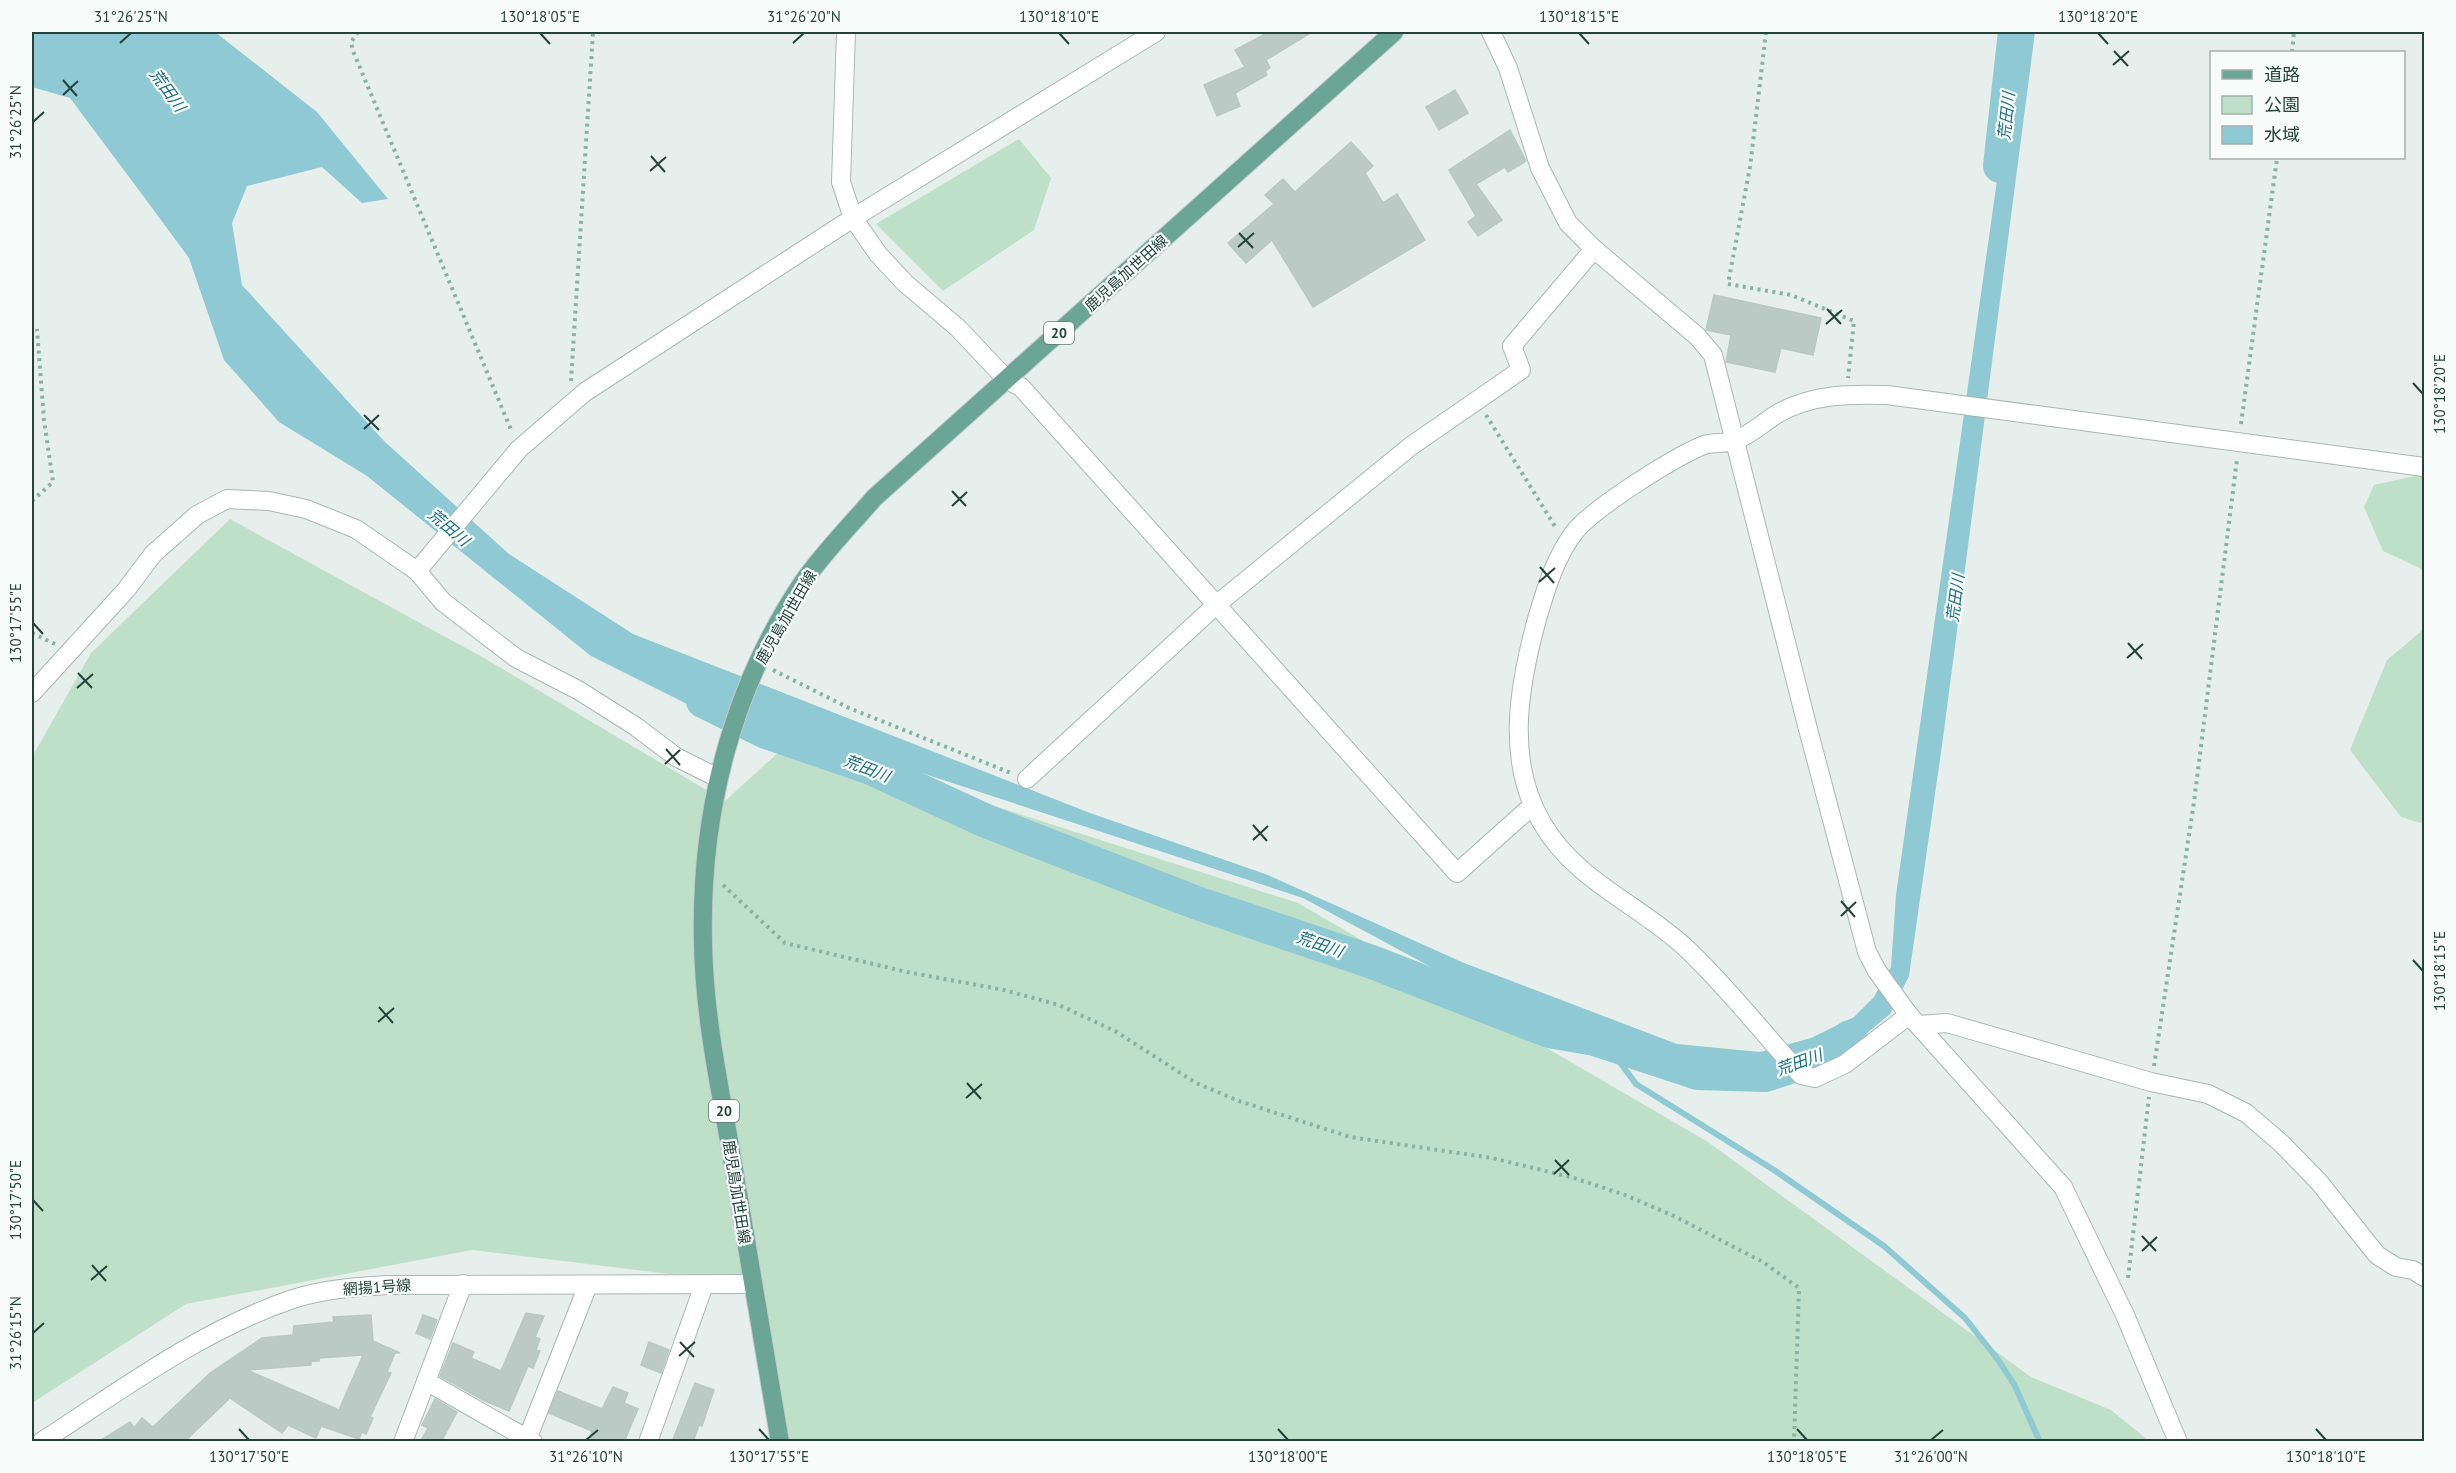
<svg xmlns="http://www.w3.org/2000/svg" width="2456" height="1473" font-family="'PT Sans','Noto Sans JP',sans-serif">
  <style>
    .green { fill: #bfe0c8 }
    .water { fill: #8ec9d4 }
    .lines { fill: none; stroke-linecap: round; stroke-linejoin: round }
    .stream { stroke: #8ec9d4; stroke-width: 6 }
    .river { stroke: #8ec9d4; stroke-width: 34 }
    .building { fill: #bbcac4; stroke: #b8c9c2; stroke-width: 1.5; fill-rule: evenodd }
    .minor-casing { stroke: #a8b8b2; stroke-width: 20 }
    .major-casing { stroke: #c2cac8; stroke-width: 20 }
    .path { stroke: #86b3a5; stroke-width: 4; stroke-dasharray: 3 4.5; stroke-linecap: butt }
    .minor { stroke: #fff; stroke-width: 18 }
    .major { stroke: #6aa596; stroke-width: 18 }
    .ticks { fill: none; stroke: #24423a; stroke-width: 2 }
    .labels { text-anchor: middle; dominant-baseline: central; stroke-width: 4.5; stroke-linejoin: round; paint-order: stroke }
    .shield { fill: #f7fbf9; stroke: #637a73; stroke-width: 1.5 }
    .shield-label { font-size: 14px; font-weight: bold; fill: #24423a }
    .street-label { font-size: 15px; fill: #24423a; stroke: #f7fbf9 }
    .water-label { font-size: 16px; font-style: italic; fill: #1c6f80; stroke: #f7fbf9 }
    .neatline { fill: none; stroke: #24423a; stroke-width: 2 }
    .ticks-label { font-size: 15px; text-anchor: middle; fill: #24423a }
  </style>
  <rect width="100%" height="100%" fill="#e6efeb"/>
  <!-- green -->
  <g class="green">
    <path d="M 1019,139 L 1051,178 L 1034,230 L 943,291 L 876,224 Z"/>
    <path d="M 2424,474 L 2424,570 L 2383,551 L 2364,507 L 2374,485 Z"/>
    <path d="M 230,519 L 484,658 L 725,801 L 791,741 L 1298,903 L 1708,1142 L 2031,1377 L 2111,1410 L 2149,1441 L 781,1441 L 752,1284 L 472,1250 L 186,1304 L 32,1403 L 32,757 L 91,653 Z"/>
    <path d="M 2424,629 L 2424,824 L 2401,817 L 2350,750 L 2387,660 Z"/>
  </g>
  <!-- water -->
  <path class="water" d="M 32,32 L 215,32 L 317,112 L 388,199 L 362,203 L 322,167 L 247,186 L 232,223 L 242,285 L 385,442 L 509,554 L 633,634 L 1090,813 L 1268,875 L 1464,963 L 1677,1044 L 1760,1052 L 1811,1038 L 1854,1017 L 1874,997 L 1891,967 L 1896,895 L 2018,32 L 2035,32 L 1943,738 L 1909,976 L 1890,1014 L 1861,1038 L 1828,1057 L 1762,1069 L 1667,1055 L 1457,981 L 1303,898 L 815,738 L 695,708 L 591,656 L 367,476 L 279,422 L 224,360 L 189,258 L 147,201 L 70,98 L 32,87 Z"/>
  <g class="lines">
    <!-- stream -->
    <path class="stream" d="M 1607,1045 L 1636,1084 L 1774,1170 L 1884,1246 L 1965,1318 L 1999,1361 L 2015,1386 L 2040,1442"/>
    <!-- river -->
    <g class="river">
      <path d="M 2000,166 L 2015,32"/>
      <path d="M 703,701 L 766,732 L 871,768 L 986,821 L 1109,869 L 1197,903 L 1372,962 L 1549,1031 L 1595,1039 L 1698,1073 L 1765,1075 L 1823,1056 L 1850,1037"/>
    </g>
  </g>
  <!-- building -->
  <g class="building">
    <path d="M 1269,32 L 1312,32 L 1266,60 L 1270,68 L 1265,71 L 1267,75 L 1235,93 L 1240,106 L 1217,116 L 1204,85 L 1245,67 L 1235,50 Z"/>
    <path d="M 1455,90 L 1468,113 L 1439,130 L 1426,107 Z"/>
    <path d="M 1510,130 L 1526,161 L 1508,172 L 1505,167 L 1476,184 L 1502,220 L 1478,236 L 1468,222 L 1476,216 L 1449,170 Z"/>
    <path d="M 1351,142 L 1373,166 L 1365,173 L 1383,203 L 1397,194 L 1425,240 L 1313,307 L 1272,240 L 1246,263 L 1228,243 L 1274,204 L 1265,195 L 1283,179 L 1295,192 Z"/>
    <path d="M 1714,295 L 1821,318 L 1813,355 L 1781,348 L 1775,372 L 1726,362 L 1731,335 L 1706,330 Z"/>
    <path d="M 526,1313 L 544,1316 L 535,1337 L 540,1339 L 536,1350 L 540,1351 L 533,1368 L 528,1366 L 509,1411 L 483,1400 L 440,1376 L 453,1343 L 474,1352 L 471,1358 L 501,1371 Z"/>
    <path d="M 371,1315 L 373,1341 L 400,1353 L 395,1353 L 387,1372 L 391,1373 L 370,1417 L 373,1418 L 366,1434 L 362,1432 L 359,1439 L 321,1426 L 316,1438 L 288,1425 L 282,1433 L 230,1398 L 184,1442 L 98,1442 L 130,1422 L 134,1428 L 142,1418 L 153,1427 L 210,1373 L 262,1338 L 293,1335 L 294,1326 L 334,1322 L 333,1317 ZM 363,1355 L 339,1410 L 247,1370 L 311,1365 L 311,1361 L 319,1361 L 319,1358 Z"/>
    <path d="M 423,1315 L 437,1320 L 430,1339 L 416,1333 Z"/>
    <path d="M 649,1342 L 669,1350 L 661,1373 L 641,1365 Z"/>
    <path d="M 695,1383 L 714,1390 L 702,1426 L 699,1425 L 693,1442 L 672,1442 Z"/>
    <path d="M 613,1387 L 628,1393 L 624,1403 L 638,1409 L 624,1442 L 599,1442 L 590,1438 L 592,1431 L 549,1413 L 558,1391 L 602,1409 Z"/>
    <path d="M 435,1399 L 457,1412 L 441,1442 L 420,1442 L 428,1428 L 422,1425 Z"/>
  </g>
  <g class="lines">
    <!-- minor casing -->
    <g class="minor-casing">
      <g id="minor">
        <path d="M 846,32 L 841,182 L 853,218 L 878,254 L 905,283 L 958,328 L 1007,380 L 1021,387 L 1457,873 L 1533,805"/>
        <path d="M 1491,32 L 1508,68 L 1540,168 L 1568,223 L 1594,249 L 1697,336 L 1713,355 L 1808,729 L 1867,952 L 1877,971 L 1909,1015 L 2063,1187 L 2125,1315 L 2178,1442"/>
        <path d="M 417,571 L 519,449 L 585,392 L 853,218 L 1156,32"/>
        <path d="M 32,693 L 126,590 L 153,554 L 197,515 L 227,499 L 269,501 L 306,509 L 356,529 L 417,571 L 443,602 L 516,658 L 578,690 L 635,726 L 676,757 L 718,778"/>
        <path d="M 1027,779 L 1216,605 L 1411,446 L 1521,370 L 1512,346 L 1594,249"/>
        <path d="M 1909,1015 L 1845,1064 L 1815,1078 L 1801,1075 C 1764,1034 1728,988 1688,950 C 1641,905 1576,882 1542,823 C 1505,760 1519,685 1537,619 C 1546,588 1556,555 1576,530 C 1597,506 1674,457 1704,445 C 1713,442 1725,444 1734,441 C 1749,436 1764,422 1777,414 C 1811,394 1849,394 1887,395 L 2424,467"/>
        <path d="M 1919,1025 L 1947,1023 L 2151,1082 L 2208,1094 L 2246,1113 L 2281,1143 L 2319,1182 L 2377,1255 L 2396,1267 L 2413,1270 L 2424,1277"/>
        <path d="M 426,1381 L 533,1442"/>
        <path d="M 41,1442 C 120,1391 200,1331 290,1300 C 322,1289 356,1287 389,1285 L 753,1284"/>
        <path d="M 403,1442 L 463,1284"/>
        <path d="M 526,1442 L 588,1285"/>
        <path d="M 648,1442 L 704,1285"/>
      </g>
    </g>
    <!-- major casing -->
    <g class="major-casing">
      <path id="major" d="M 780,1442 C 763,1343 746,1244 730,1146 C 718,1079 704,1011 703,942 C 700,815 731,689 803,582 C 824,552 850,526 874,498 L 1394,32"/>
    </g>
    <!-- path -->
    <g class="path">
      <path d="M 358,32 L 351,42 L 353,51 L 512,432"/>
      <path d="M 1766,32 L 1750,167 L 1728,284 L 1791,295 L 1854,321 L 1848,378"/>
      <path d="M 2292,52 L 2294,32"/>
      <path d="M 571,381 L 593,32"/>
      <path d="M 1486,415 L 1556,528"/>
      <path d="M 2241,424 L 2277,158"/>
      <path d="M 32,501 L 53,482 L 44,420 L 37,329"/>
      <path d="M 32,633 L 55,644"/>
      <path d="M 773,670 L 849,708 L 1011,773"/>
      <path d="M 723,885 L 785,943 L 907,972 L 1004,990 L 1059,1005 L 1115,1031 L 1196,1083 L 1239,1101 L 1350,1137 L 1492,1158 L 1574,1178 L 1625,1195 L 1674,1216 L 1763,1262 L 1799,1288 L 1794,1442"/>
      <path d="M 2154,1066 L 2194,802 L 2237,459"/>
      <path d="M 2128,1278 L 2149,1097"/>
    </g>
    <!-- minor -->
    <use href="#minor" class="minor"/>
    <!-- major -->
    <use href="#major" class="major"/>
  </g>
  <!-- ticks -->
  <path class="ticks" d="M 540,33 L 550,44M 1059,33 L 1069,44M 1579,33 L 1589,44M 2098,33 L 2108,44M 120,43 L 131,33M 793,43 L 804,33M 2114,51 L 2128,66M 2113,65 L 2129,51M 63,80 L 77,96M 63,95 L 78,81M 33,122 L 44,112M 651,156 L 665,172M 650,171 L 666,157M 1239,233 L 1253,248M 1238,247 L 1254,233M 1827,309 L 1841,324M 1826,324 L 1842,310M 2413,383 L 2423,394M 364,415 L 379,430M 364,429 L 379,415M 952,491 L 966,506M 952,506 L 967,492M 1540,567 L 1554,583M 1539,582 L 1555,568M 33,623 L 43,634M 2128,643 L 2142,659M 2127,658 L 2143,644M 78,673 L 92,688M 77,688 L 93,674M 666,749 L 680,765M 665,764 L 680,750M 1253,825 L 1267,841M 1253,840 L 1268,826M 1841,901 L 1855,917M 1841,916 L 1856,902M 2413,960 L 2423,971M 379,1007 L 393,1023M 378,1022 L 394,1008M 967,1083 L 981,1099M 966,1098 L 982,1084M 1555,1160 L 1569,1175M 1554,1174 L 1569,1160M 33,1200 L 43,1211M 2142,1236 L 2156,1251M 2142,1251 L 2157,1237M 92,1265 L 106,1281M 91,1280 L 107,1266M 33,1333 L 44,1323M 680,1342 L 694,1357M 679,1356 L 695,1342M 239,1429 L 249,1440M 759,1429 L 769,1440M 1278,1429 L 1288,1440M 1797,1429 L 1807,1440M 2316,1429 L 2326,1440M 586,1440 L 598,1430M 1931,1440 L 1943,1430"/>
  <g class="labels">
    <!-- shield labels -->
    <g class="shield">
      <rect x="1044" y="322" width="30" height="22" rx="4.5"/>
      <rect x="709" y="1100" width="30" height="22" rx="4.5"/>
    </g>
    <g class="shield-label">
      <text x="1059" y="333">20</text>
      <text x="724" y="1111">20</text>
    </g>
    <!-- street labels -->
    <g class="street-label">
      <text transform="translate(1126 273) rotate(-42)">鹿児島加世田線</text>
      <text transform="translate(786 617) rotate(-60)">鹿児島加世田線</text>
      <text transform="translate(737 1192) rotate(81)">鹿児島加世田線</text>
      <text transform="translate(377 1287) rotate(-4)">網揚1号線</text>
    </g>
    <!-- water labels -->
    <g class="water-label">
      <text transform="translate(168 90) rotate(54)">荒田川</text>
      <text transform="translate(2006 116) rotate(-84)">荒田川</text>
      <text transform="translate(449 527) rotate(40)">荒田川</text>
      <text transform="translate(1955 598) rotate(-83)">荒田川</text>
      <text transform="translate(867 768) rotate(21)">荒田川</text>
      <text transform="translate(1320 944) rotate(19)">荒田川</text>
      <text transform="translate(1799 1062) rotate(-20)">荒田川</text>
    </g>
  </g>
  <!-- border -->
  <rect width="2456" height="1473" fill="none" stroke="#f7fbf9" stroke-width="66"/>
  <!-- legend -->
  <rect x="2210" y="51" width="195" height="108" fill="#f7fbf9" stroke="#a3b1ad" stroke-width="1.5"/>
  <rect x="2222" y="70" width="30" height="9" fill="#6aa596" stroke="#a3b1ad" stroke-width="1.5"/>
  <text x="2264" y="81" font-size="18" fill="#24423a">道路</text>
  <rect x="2222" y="96" width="30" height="18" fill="#bfe0c8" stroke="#a3b1ad" stroke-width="1.5"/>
  <text x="2264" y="111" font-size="18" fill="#24423a">公園</text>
  <rect x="2222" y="126" width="30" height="18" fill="#8ec9d4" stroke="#a3b1ad" stroke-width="1.5"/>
  <text x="2264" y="141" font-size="18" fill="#24423a">水域</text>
  <rect x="33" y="33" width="2390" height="1407" class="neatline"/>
  <g class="ticks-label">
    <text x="131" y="22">31°26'25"N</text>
    <text x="540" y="22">130°18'05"E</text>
    <text x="804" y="22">31°26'20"N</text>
    <text x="1059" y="22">130°18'10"E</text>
    <text x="1579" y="22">130°18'15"E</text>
    <text x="2098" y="22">130°18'20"E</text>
    <text transform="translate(16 122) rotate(-90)" y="5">31°26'25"N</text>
    <text transform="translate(2440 394) rotate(-90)" y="5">130°18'20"E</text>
    <text transform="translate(16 623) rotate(-90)" y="5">130°17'55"E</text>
    <text transform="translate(2440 971) rotate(-90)" y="5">130°18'15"E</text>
    <text transform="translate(16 1200) rotate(-90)" y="5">130°17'50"E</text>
    <text transform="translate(16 1333) rotate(-90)" y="5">31°26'15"N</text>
    <text x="249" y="1462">130°17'50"E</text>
    <text x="586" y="1462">31°26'10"N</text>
    <text x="769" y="1462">130°17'55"E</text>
    <text x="1288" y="1462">130°18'00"E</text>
    <text x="1807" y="1462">130°18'05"E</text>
    <text x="1931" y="1462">31°26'00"N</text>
    <text x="2326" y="1462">130°18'10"E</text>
  </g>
</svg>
